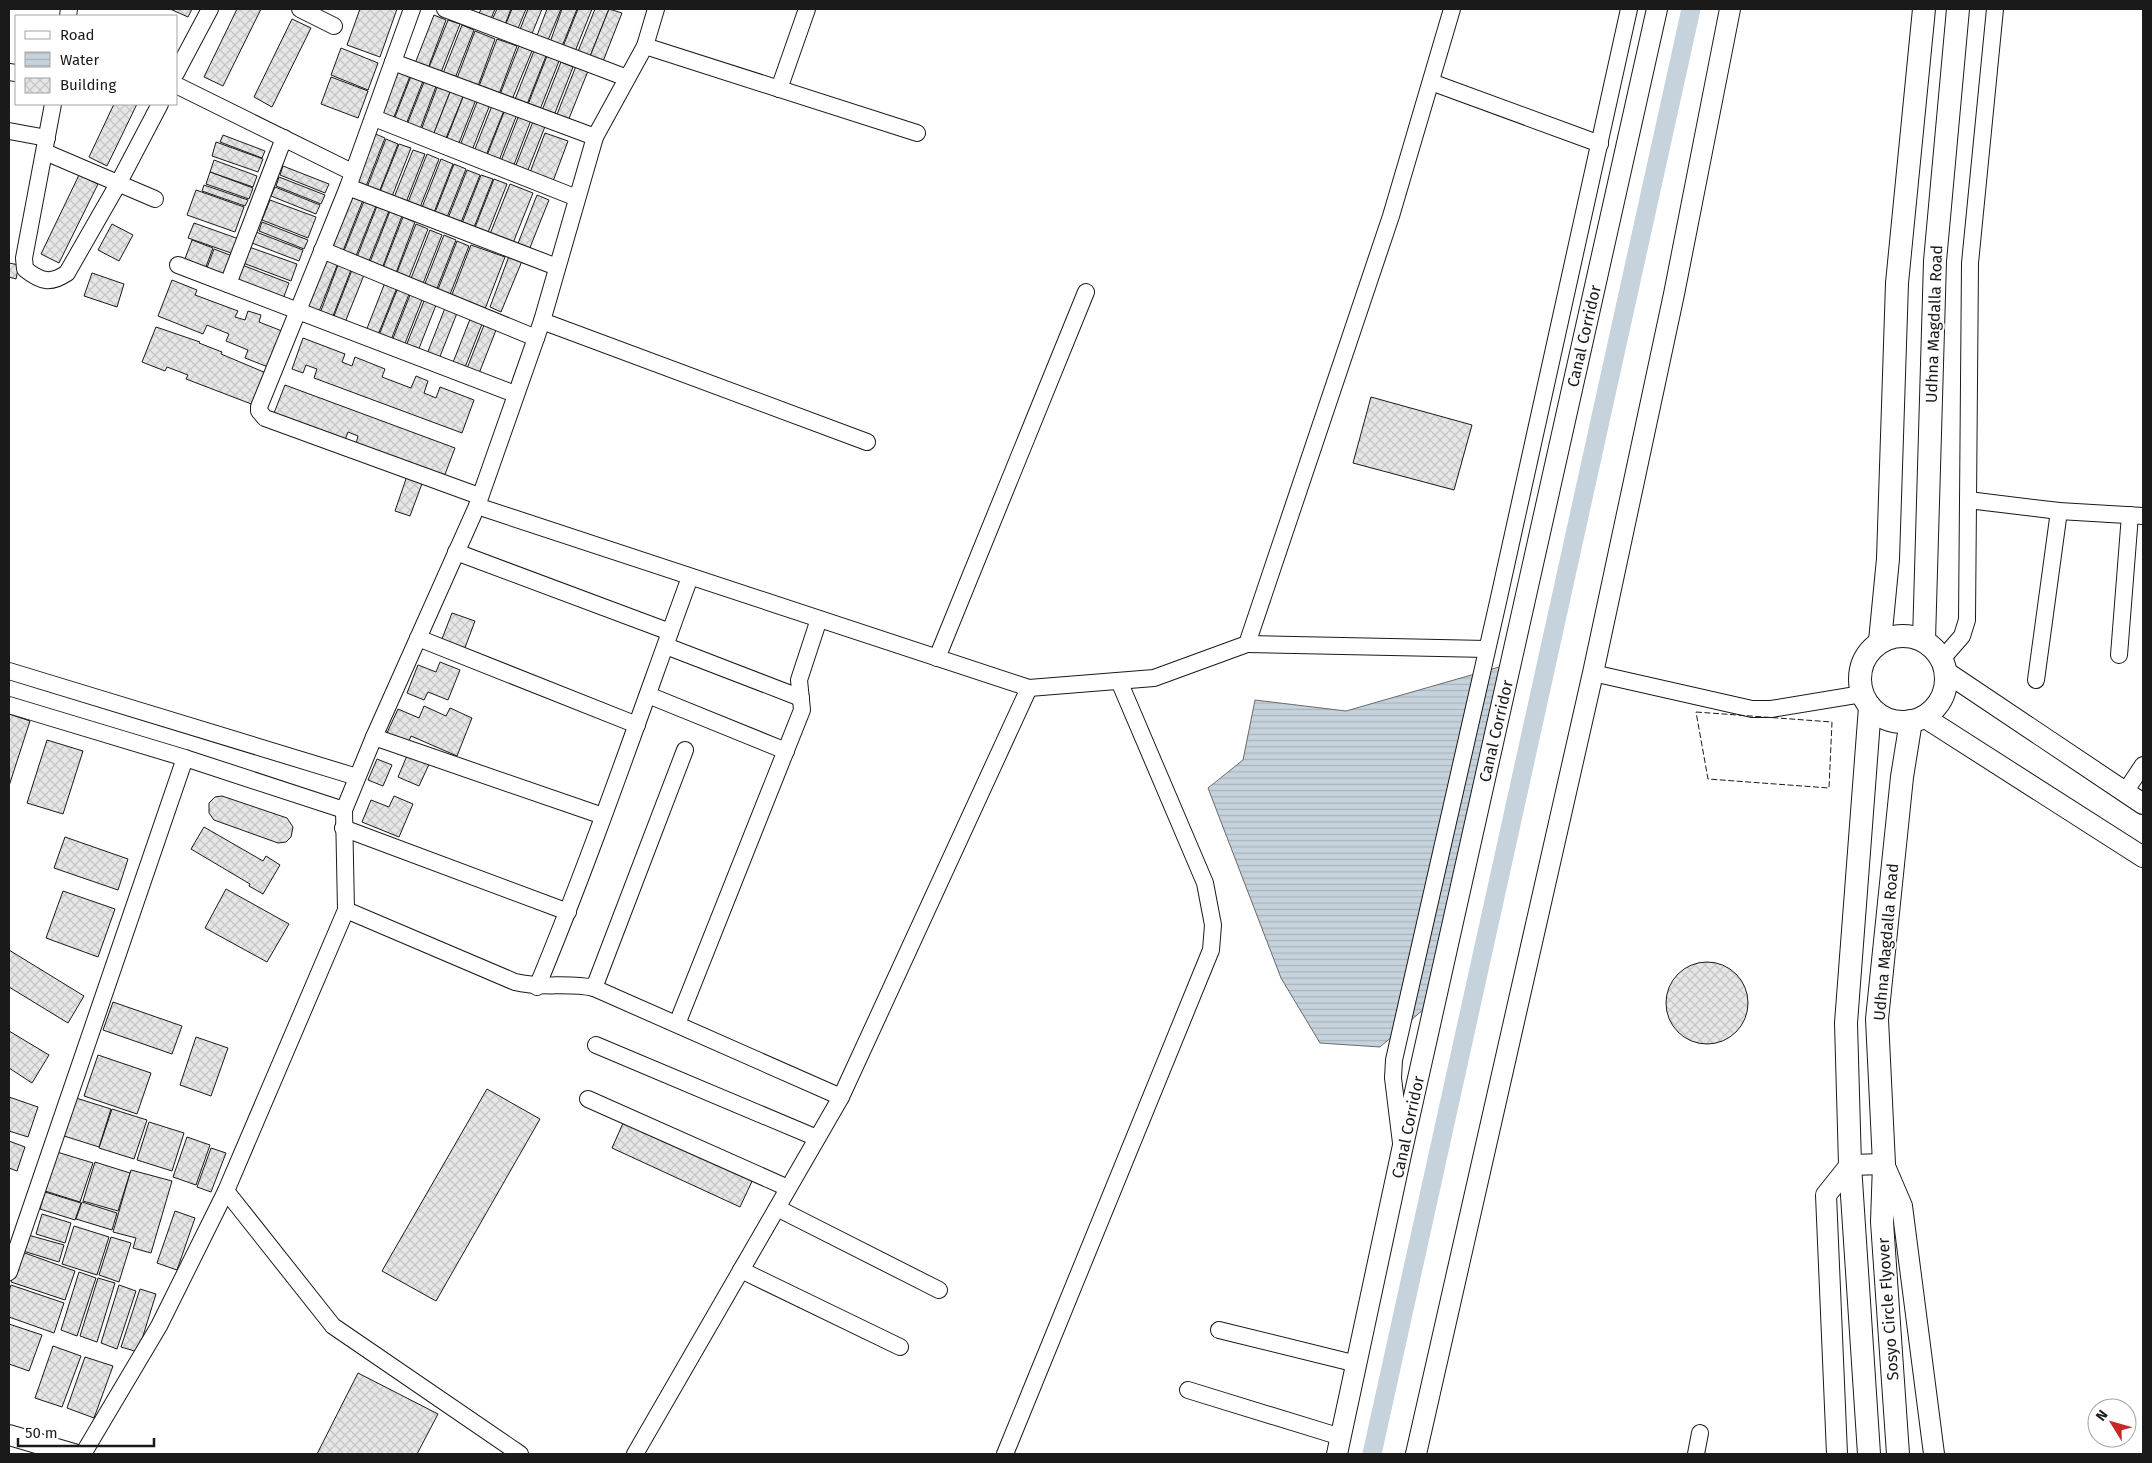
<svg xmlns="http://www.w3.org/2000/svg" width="2152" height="1463" font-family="'Fira Sans',sans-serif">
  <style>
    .water { fill: url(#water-rules); stroke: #6a6a6a }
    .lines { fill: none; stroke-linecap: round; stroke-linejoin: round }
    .canal { stroke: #c6d2dc; stroke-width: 19 }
    .building { fill: url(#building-cross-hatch); stroke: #1a1a1a }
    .minor-casing { stroke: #1a1a1a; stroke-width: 18 }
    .tertiary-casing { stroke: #1a1a1a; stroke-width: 22 }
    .secondary-casing { stroke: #1a1a1a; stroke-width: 24 }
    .minor { stroke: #fff; stroke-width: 16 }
    .tertiary { stroke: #fff; stroke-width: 20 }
    .secondary { stroke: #fff; stroke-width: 22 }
    .fence { stroke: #1a1a1a; stroke-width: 1; stroke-dasharray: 6 2.5; stroke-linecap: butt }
    .labels { text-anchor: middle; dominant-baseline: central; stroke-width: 4; stroke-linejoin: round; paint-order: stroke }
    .street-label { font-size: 16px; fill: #1a1a1a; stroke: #fff }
  </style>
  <defs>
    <pattern id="water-rules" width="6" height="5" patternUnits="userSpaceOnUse" patternTransform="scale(1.25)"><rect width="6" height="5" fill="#c6d2dc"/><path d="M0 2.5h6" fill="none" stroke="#aab4bc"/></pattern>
    <pattern id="building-cross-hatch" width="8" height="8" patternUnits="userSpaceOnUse" patternTransform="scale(1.25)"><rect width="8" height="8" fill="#e6e6e6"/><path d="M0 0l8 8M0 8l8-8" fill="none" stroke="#c5c5c5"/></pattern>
  </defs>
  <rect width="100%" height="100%" fill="#fff"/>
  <!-- water -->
  <path class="water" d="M 1513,663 L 1424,1009 L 1380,1047 L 1320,1043 L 1281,978 L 1208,788 L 1243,760 L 1255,700 L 1346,711 Z"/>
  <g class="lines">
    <!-- canal -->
    <path class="canal" d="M 1372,1454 L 1691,9"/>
  </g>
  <!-- building -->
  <g class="building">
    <path d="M 170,9 L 192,9 L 188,17 Z"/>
    <path d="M 237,9 L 261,9 L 223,86 L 204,77 Z"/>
    <path d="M 360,9 L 397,9 L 380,57 L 347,45 Z"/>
    <path d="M 481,9 L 495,9 L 490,21 L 478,16 Z"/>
    <path d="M 497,9 L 511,9 L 504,27 L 491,22 Z"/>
    <path d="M 512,9 L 526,9 L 517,31 L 505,26 Z"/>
    <path d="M 528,9 L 542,9 L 531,36 L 519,32 Z"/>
    <path d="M 547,9 L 561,9 L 546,45 L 535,41 Z"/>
    <path d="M 562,9 L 577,9 L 561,49 L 549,45 Z"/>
    <path d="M 578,9 L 592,9 L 574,54 L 562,49 Z"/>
    <path d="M 595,9 L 609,9 L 589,59 L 577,54 Z"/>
    <path d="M 609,9 L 622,13 L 602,64 L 589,59 Z"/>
    <path d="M 434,15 L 446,20 L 427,71 L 414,66 Z"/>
    <path d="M 292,19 L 311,28 L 272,107 L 254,97 Z"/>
    <path d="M 448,20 L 460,24 L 440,75 L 428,70 Z"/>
    <path d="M 462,25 L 474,30 L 454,81 L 442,76 Z"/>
    <path d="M 475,31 L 495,39 L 477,89 L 456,81 Z"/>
    <path d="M 497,39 L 517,46 L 498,97 L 478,89 Z"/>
    <path d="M 519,46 L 532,51 L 511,102 L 499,97 Z"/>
    <path d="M 341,48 L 378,63 L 368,90 L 331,75 Z"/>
    <path d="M 534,51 L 546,56 L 526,107 L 514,102 Z"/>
    <path d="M 547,56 L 559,61 L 539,112 L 527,107 Z"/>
    <path d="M 561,62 L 573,67 L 553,118 L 541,113 Z"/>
    <path d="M 576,66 L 588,71 L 568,121 L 556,117 Z"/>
    <path d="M 400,67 L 412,71 L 392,122 L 380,117 Z"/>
    <path d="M 413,71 L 425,76 L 405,127 L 393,122 Z"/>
    <path d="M 331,77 L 368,91 L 358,118 L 321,104 Z"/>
    <path d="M 426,77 L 438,81 L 419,132 L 406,127 Z"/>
    <path d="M 439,82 L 452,87 L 432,138 L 420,133 Z"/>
    <path d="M 452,87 L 465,92 L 444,143 L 432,138 Z"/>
    <path d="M 465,92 L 477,97 L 457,148 L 445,143 Z"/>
    <path d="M 479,97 L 491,102 L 471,153 L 459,148 Z"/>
    <path d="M 493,103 L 505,108 L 485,158 L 473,154 Z"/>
    <path d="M 114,104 L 137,104 L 107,166 L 89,157 Z"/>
    <path d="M 506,107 L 518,112 L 498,163 L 486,158 Z"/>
    <path d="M 519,115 L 531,120 L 512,170 L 499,166 Z"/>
    <path d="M 534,119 L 546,124 L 526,175 L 514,170 Z"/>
    <path d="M 373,133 L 385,138 L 365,189 L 353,184 Z"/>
    <path d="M 545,133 L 568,141 L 552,184 L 529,175 Z"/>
    <path d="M 223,135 L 265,151 L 262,158 L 220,142 Z"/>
    <path d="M 386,139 L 398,144 L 378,195 L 366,190 Z"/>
    <path d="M 216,142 L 263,159 L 258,172 L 212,156 Z"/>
    <path d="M 399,144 L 411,148 L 391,199 L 379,194 Z"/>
    <path d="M 413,150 L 425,154 L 405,205 L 393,200 Z"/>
    <path d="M 427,154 L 439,159 L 419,210 L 407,205 Z"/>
    <path d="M 441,159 L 453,164 L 433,215 L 421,210 Z"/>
    <path d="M 214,160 L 257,176 L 253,187 L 210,172 Z"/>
    <path d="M 454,164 L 466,169 L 446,220 L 434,215 Z"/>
    <path d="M 283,166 L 329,184 L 325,193 L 280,175 Z"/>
    <path d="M 467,170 L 480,175 L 460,225 L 447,221 Z"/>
    <path d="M 210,172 L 253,188 L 249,199 L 206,184 Z"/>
    <path d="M 79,175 L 98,184 L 59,263 L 41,254 Z"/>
    <path d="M 481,175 L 493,179 L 473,230 L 461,226 Z"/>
    <path d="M 279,177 L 325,195 L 321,204 L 276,186 Z"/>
    <path d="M 494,179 L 507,184 L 487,235 L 474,230 Z"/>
    <path d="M 510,184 L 533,193 L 513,243 L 490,234 Z"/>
    <path d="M 204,185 L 248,200 L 245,206 L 202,191 Z"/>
    <path d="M 275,187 L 320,205 L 316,214 L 271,196 Z"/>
    <path d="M 196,190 L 244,207 L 235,232 L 187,215 Z"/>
    <path d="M 351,195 L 363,200 L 343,251 L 330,246 Z"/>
    <path d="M 537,195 L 549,200 L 529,250 L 517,246 Z"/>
    <path d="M 270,200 L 316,217 L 308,238 L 262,220 Z"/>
    <path d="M 364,201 L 376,206 L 356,256 L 344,251 Z"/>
    <path d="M 377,206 L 389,211 L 369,261 L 357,257 Z"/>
    <path d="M 390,211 L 402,216 L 383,266 L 370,262 Z"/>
    <path d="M 403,217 L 415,222 L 396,273 L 383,268 Z"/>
    <path d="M 262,222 L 308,240 L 304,249 L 259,231 Z"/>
    <path d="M 194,223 L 239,239 L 234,254 L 188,238 Z"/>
    <path d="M 112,224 L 133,235 L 119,261 L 98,250 Z"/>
    <path d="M 416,224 L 428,229 L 408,280 L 396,275 Z"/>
    <path d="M 430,230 L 442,235 L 422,286 L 410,281 Z"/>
    <path d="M 256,232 L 303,250 L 299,261 L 252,243 Z"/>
    <path d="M 444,235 L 456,240 L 436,291 L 424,286 Z"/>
    <path d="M 192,240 L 213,248 L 204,272 L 183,264 Z"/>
    <path d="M 457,241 L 469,246 L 449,297 L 437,292 Z"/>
    <path d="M 471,245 L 505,257 L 485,309 L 451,297 Z"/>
    <path d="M 249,247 L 297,264 L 291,281 L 243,263 Z"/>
    <path d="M 214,249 L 235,257 L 226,281 L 205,273 Z"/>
    <path d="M 509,256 L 522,261 L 501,312 L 490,307 Z"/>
    <path d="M 325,258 L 338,263 L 318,314 L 306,309 Z"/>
    <path d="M 9,263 L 19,265 L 16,279 L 9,277 Z"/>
    <path d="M 242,265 L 289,283 L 283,299 L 235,281 Z"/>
    <path d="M 338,265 L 351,270 L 331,321 L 319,316 Z"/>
    <path d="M 352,270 L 364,275 L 344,325 L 332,321 Z"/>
    <path d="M 92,273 L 124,284 L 117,307 L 84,296 Z"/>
    <path d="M 172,280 L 197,290 L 195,295 L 238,311 L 235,317 L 245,320 L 248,311 L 261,315 L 259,322 L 282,331 L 268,367 L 245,358 L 248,350 L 226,341 L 229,334 L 207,325 L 203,334 L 158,316 Z"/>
    <path d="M 386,280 L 398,285 L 378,335 L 366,331 Z"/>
    <path d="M 399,285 L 411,289 L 391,340 L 379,335 Z"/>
    <path d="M 412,290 L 424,295 L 404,346 L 392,341 Z"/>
    <path d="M 426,296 L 438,300 L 418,351 L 406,346 Z"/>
    <path d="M 447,303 L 459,308 L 439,359 L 427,354 Z"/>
    <path d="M 472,314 L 484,319 L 464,370 L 452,365 Z"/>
    <path d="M 486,320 L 498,325 L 478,376 L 466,371 Z"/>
    <path d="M 156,327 L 200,342 L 199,343 L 222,352 L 221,354 L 266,373 L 254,405 L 186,379 L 188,375 L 167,367 L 165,371 L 142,362 Z"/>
    <path d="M 303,338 L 345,354 L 342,362 L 352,366 L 355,357 L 385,369 L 382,377 L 411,388 L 416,376 L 428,381 L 424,393 L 436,398 L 440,387 L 474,400 L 462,433 L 314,378 L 317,369 L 306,365 L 303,373 L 292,369 Z"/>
    <path d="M 285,385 L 455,448 L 444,477 L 356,444 L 358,436 L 348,432 L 345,440 L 274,413 Z"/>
    <path d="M 1371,397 L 1472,425 L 1454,490 L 1353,463 Z"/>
    <path d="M 407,476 L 423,481 L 410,516 L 395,511 Z"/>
    <path d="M 452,613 L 475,621 L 463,653 L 440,644 Z"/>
    <path d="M 440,662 L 460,670 L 448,700 L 428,692 L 424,700 L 407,693 L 418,665 L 436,672 Z"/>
    <path d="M 424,706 L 446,716 L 450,708 L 472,718 L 457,756 L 411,736 L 407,746 L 385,737 L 398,709 L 419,718 Z"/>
    <path d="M 9,714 L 30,721 L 9,786 Z"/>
    <path d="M 47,740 L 83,751 L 63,814 L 27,803 Z"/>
    <path d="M 409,751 L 431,760 L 419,786 L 398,777 Z"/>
    <path d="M 377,759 L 392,765 L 383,786 L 368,780 Z"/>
    <path d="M 222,796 L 287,818 L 293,827 L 291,837 L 286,842 L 278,843 L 214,820 L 209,813 L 209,803 L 215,797 Z"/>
    <path d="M 394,796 L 413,804 L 399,837 L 362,822 L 371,800 L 389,807 Z"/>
    <path d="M 204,827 L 263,861 L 266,856 L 280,865 L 263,894 L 249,886 L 250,884 L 191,849 Z"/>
    <path d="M 65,837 L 128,859 L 118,890 L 54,868 Z"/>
    <path d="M 226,889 L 289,924 L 267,962 L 205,928 Z"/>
    <path d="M 63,891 L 115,909 L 98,957 L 46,938 Z"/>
    <path d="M 9,950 L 84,996 L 68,1023 L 9,987 Z"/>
    <circle cx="1707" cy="1003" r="41"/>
    <path d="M 113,1002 L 182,1026 L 172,1054 L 103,1030 Z"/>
    <path d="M 9,1031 L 49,1055 L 32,1083 L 9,1068 Z"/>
    <path d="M 196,1037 L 228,1048 L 211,1096 L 180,1085 Z"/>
    <path d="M 98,1055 L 151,1073 L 137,1114 L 84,1096 Z"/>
    <path d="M 487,1089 L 540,1119 L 436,1301 L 382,1271 Z"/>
    <path d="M 9,1097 L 38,1107 L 28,1137 L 9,1131 Z"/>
    <path d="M 76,1098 L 111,1109 L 99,1147 L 64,1136 Z"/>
    <path d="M 112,1109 L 147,1120 L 134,1159 L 99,1148 Z"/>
    <path d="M 624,1121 L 754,1177 L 740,1207 L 612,1148 Z"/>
    <path d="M 149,1122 L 184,1133 L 172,1171 L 137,1160 Z"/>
    <path d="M 187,1137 L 210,1145 L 196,1185 L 173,1177 Z"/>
    <path d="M 9,1141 L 25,1147 L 17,1171 L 9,1168 Z"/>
    <path d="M 211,1148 L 226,1153 L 211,1192 L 197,1187 Z"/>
    <path d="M 57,1152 L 93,1163 L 80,1202 L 45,1191 Z"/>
    <path d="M 95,1162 L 130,1173 L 118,1211 L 83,1201 Z"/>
    <path d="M 131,1170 L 172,1181 L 151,1253 L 133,1248 L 136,1238 L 113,1232 Z"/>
    <path d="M 45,1192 L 81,1203 L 75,1220 L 40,1209 Z"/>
    <path d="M 82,1202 L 117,1213 L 112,1230 L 76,1219 Z"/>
    <path d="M 175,1211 L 195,1218 L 177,1270 L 157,1263 Z"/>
    <path d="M 42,1214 L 71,1223 L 65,1243 L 36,1234 Z"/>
    <path d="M 74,1226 L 109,1237 L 97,1275 L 62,1264 Z"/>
    <path d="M 28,1235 L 64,1245 L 59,1262 L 23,1251 Z"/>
    <path d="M 111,1237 L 131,1243 L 119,1282 L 99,1275 Z"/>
    <path d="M 22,1252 L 75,1271 L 65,1300 L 11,1282 Z"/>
    <path d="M 79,1272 L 96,1278 L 77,1336 L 61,1330 Z"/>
    <path d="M 98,1278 L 115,1283 L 97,1342 L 80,1336 Z"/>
    <path d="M 11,1285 L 64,1303 L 54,1333 L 9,1317 L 9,1291 Z"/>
    <path d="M 119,1285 L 136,1291 L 117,1349 L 101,1343 Z"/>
    <path d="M 140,1289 L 156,1294 L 138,1352 L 121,1347 Z"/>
    <path d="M 9,1324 L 42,1335 L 29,1371 L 9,1364 Z"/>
    <path d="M 53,1346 L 81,1356 L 62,1407 L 35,1398 Z"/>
    <path d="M 85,1357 L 113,1366 L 94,1418 L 67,1408 Z"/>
    <path d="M 358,1373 L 438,1414 L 417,1454 L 317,1454 Z"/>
  </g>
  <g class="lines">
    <!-- minor casing -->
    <g class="minor-casing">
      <g id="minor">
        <path d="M 300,9 L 334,26"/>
        <path d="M 412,9 L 348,187 L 259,407 L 259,411 L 265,418 L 479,496"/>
        <path d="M 445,9 L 627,78"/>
        <path d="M 68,16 L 69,9"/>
        <path d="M 645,46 L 917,133"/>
        <path d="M 393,62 L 595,137"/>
        <path d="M 9,72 L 16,73"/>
        <path d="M 176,73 L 210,9"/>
        <path d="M 1431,82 L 1600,144"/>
        <path d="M 176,85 L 352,172"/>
        <path d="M 779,89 L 807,9"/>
        <path d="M 53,104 L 24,258 L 25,269 C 41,282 51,284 67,273 L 118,184 L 160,104"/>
        <path d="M 374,118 L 577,198"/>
        <path d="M 9,131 L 47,138"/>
        <path d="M 45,152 L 155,199"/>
        <path d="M 348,187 L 557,267"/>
        <path d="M 322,250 L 536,338"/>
        <path d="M 178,265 L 515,394"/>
        <path d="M 228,284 L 284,138"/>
        <path d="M 542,321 L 867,442"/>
        <path d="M 1968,500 L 2059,511 L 2143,516"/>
        <path d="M 477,506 L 1029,688 L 1154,678 L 1247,644 L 1391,216 L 1452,9"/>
        <path d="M 456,552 L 670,632"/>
        <path d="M 418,638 L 637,725"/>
        <path d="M 1247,644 L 1487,649"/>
        <path d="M 666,646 L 801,698"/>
        <path d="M 2119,655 L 2130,515"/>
        <path d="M 937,658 L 1086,292"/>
        <path d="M 1942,659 L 1962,636 L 1967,620 L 1970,263 L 1995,9"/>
        <path d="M 9,671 L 357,777"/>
        <path d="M 1593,673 L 1752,709 L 1771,709 L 1862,694"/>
        <path d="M 2036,680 L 2059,511"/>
        <path d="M 648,695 L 786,751"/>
        <path d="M 9,705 L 185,758 L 344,810"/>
        <path d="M 374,737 L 603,816"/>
        <path d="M 2125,792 L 2143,765"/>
        <path d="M 343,828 L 568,912"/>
        <path d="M 346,910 L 515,982 C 541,989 568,982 594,988 L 841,1097"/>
        <path d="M 537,987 C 593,852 640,714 690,577"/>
        <path d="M 594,988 L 685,750"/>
        <path d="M 677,1024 L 802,710 L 799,680 L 819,619"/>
        <path d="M 596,1045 L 817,1138"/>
        <path d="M 588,1099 L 788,1188"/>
        <path d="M 1401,1143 L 1393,1078 L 1394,1060 L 1498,602 L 1629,9"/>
        <path d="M 226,1191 L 333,1326 L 520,1454"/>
        <path d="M 777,1208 L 939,1290"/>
        <path d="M 741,1270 L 900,1347"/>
        <path d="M 9,1272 L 185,758"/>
        <path d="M 1219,1330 L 1357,1364"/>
        <path d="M 1188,1390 L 1341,1437"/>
        <path d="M 83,1454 L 159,1326 L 226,1191 L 346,910 L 344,810 L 374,737 L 477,506 L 542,321 L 595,137 L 645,46 L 656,9"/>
        <path d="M 635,1454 L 841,1097 L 1029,688"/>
        <path d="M 1005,1454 L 1211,950 L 1213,925 L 1205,883 L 1119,681"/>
        <path d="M 1696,1454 L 1700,1433"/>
      </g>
    </g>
    <!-- tertiary casing -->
    <g class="tertiary-casing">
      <g id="tertiary">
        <path d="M 1946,672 L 2143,804"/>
        <path d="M 1924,717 L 2143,857"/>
        <path d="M 9,1435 L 74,1454"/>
        <path d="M 1337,1454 L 1402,1150 L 1657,9"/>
        <path d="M 1416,1454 L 1593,673 L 1674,294 L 1730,9"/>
        <path d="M 1837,1454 L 1826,1195 L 1850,1165 L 1884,1164 L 1902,1206 L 1934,1454"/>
      </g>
    </g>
    <!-- secondary casing -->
    <g class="secondary-casing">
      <g id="secondary">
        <circle cx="1903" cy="679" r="43"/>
        <path d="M 1924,640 L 1935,261 L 1958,9"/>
        <path d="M 1880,641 L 1888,559 L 1897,283 L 1924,9"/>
        <path d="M 1869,1454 L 1850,1165 L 1846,1023 L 1870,707"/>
        <path d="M 1898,1454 L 1882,1222 L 1884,1164 L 1877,1019 L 1902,777 L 1911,721"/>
      </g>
    </g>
    <!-- minor -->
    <use href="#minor" class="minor"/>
    <!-- tertiary -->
    <use href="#tertiary" class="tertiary"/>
    <!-- secondary -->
    <use href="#secondary" class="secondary"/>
    <!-- fence -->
    <path class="fence" d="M 1696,712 L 1832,722 L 1829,788 L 1708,779 Z"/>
  </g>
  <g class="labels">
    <!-- street labels -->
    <g class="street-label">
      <text transform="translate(1934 324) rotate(-88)">Udhna Magdalla Road</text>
      <text transform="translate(1584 336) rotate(-77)">Canal Corridor</text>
      <text transform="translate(1496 731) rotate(-77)">Canal Corridor</text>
      <text transform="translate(1886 942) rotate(-85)">Udhna Magdalla Road</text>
      <text transform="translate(1408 1127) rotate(-78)">Canal Corridor</text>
      <text transform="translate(1888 1309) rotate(-94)">Sosyo Circle Flyover</text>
    </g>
  </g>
  <!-- border -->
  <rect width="2152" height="1463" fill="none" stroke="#1a1a1a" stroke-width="20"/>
  <!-- legend -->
  <rect x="15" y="15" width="162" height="90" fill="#ffffff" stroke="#a3a3a3"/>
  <rect x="25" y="31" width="25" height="8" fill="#ffffff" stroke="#a3a3a3"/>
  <text x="60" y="40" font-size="15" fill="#1a1a1a">Road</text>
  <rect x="25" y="52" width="25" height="15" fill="url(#water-rules)" stroke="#a3a3a3"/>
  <text x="60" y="65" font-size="15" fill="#1a1a1a">Water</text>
  <rect x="25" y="78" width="25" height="15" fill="url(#building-cross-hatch)" stroke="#a3a3a3"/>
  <text x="60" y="90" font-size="15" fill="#1a1a1a">Building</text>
  <!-- north arrow -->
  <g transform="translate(2112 1423) rotate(307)"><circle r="24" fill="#ffffff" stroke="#a3a3a3"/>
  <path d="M0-4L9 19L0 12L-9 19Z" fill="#c62828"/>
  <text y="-8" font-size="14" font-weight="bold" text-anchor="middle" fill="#1a1a1a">N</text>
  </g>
  <!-- scale -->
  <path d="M18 1438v8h136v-8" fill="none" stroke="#1a1a1a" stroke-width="2.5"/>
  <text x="25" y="1438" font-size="15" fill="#1a1a1a" stroke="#ffffff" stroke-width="4" paint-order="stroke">50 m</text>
</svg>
